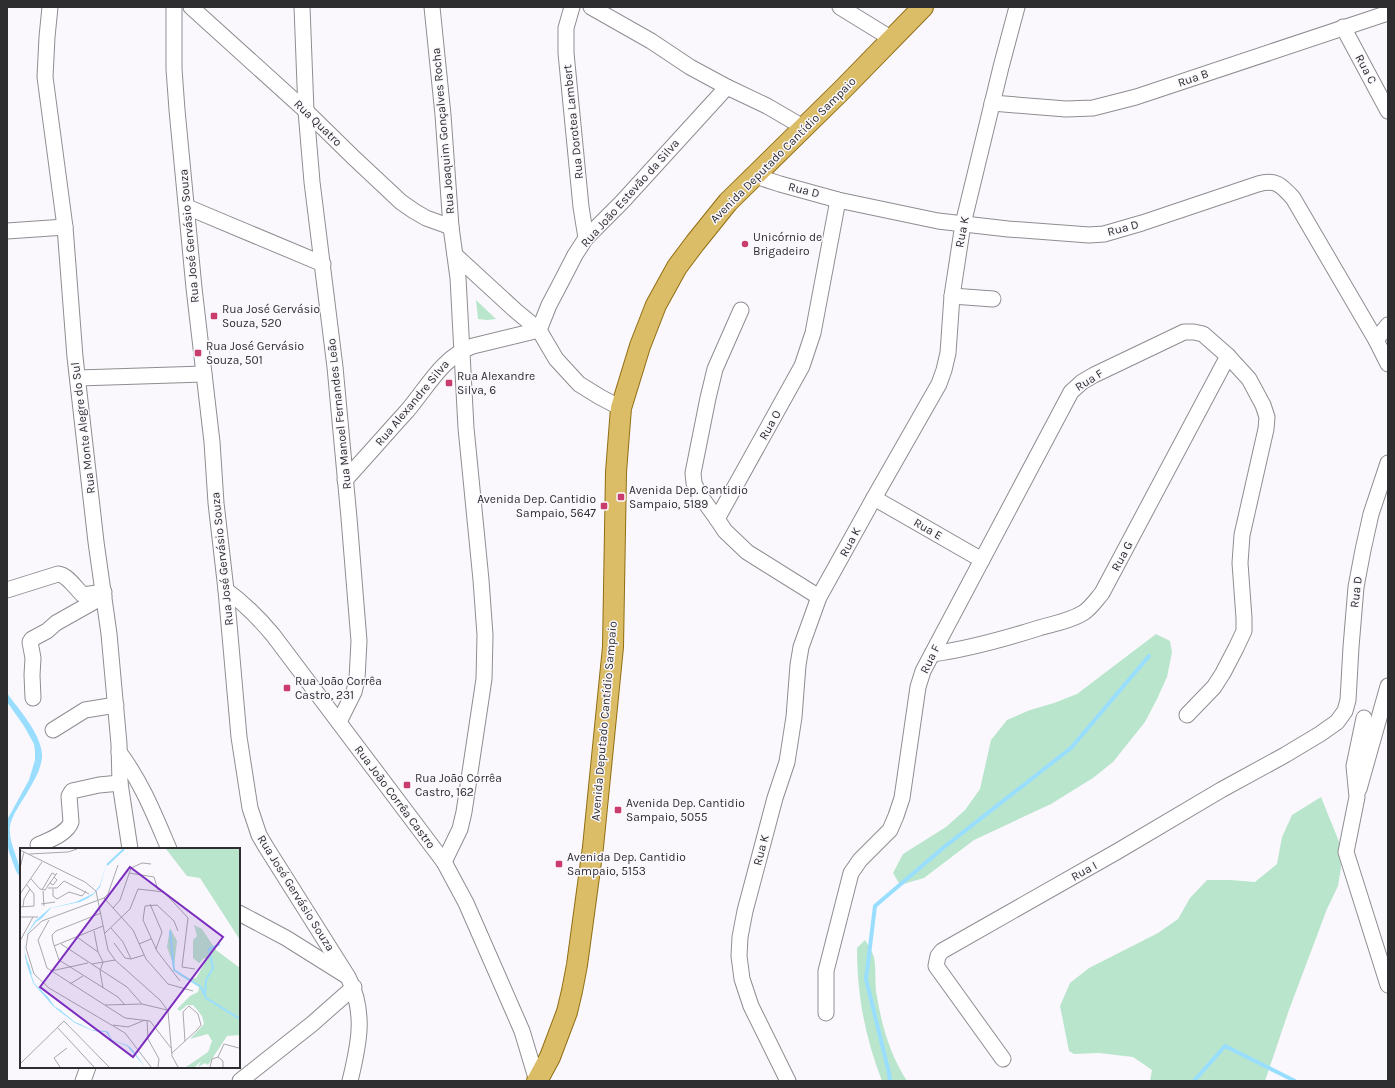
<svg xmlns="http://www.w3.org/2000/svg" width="1395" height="1088" font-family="Karla,sans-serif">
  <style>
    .green { fill: #bae5cd }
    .water { fill: #99deff }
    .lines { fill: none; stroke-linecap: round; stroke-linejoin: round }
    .stream { stroke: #99deff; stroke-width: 4 }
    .minor-casing { stroke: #8f8d91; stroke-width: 17 }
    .major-casing { stroke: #906e12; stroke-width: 22 }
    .minor { stroke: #fff; stroke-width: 15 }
    .major { stroke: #dcbd67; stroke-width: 20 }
    .poi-dot { fill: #c93c6b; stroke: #faf8fd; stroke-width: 1.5 }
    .labels { text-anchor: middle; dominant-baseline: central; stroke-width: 3; stroke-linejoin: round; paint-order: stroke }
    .street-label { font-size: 12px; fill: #2e2d2f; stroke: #faf8fd }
    .poi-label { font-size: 12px; fill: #2e2d2f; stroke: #faf8fd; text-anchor: start }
    .inset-river { fill: none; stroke: #99deff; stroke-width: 2 }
    .inset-road { fill: none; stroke: #a8a7ab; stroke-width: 1 }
    .view { fill: #7b2cbf; fill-opacity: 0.15; stroke: #7b2cbf; stroke-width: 2 }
    .inset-edge { fill: none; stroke: #2e2d2f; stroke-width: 2 }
  </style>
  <rect width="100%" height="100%" fill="#faf8fd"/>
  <!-- green -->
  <g class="green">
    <path d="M 476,300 L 496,319 L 487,320 L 478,319 Z"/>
    <path d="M 1156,634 L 1170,641 L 1172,652 L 1167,677 L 1157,699 L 1145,722 L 1113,762 L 1093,778 L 1051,804 L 974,840 L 924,878 L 900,885 L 893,873 L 903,854 L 946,827 L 965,810 L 980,789 L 991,740 L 1007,720 L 1030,710 L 1054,703 L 1077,694 Z"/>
    <path d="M 1321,797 L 1340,844 L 1341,868 L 1338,886 L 1327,909 L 1289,1010 L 1265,1081 L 1150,1081 L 1152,1070 L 1133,1057 L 1099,1053 L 1074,1054 L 1069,1051 L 1060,1006 L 1070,983 L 1089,968 L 1158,933 L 1178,919 L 1190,898 L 1207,880 L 1231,880 L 1255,882 L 1277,864 L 1282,837 L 1292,815 Z"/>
    <path d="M 865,940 C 868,945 872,951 874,957 C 876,967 875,980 876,991 C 881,1023 889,1053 907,1081 L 882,1081 C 865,1037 857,995 857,948 Z"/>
  </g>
  <!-- water -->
  <path class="water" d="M 7,693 C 19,710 48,741 41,763 C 39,773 32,784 27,793 C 21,803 12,815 10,826 C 8,845 21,860 21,879 L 16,871 L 9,852 L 7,843 L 7,820 L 29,780 L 35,760 L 35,751 L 34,744 L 24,726 L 7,702 Z"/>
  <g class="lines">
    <!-- stream -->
    <g class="stream">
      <path d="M 890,1081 L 889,1073 L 866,979 L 875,906 L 943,848 L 1071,748 L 1149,656"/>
      <path d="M 1194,1081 L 1225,1046 L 1295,1081"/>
    </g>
    <!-- minor casing -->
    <g class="minor-casing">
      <g id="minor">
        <path d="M 50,7 L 47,37 L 45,77 L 65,227 L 75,357 L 96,542 L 109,634 L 119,744 L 120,783 L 130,849"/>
        <path d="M 174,7 L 174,69 L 177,110 L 194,288 L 212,442 L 216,503 L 226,590 L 239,737 L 250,808 L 259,835 L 266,847 L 348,977 C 366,1012 359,1044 350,1081"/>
        <path d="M 191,7 L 306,111 L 353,157 L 401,202 L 414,211 L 426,218 L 451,227"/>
        <path d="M 302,7 L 306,111 L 312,182 L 335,367 L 349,518 L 359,641 L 357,679 L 354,692 L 339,722"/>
        <path d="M 432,7 L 443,115 L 451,227 L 458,278 L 466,428 L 481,580 L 485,635 L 484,679 L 464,812 L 460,829 L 444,862"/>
        <path d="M 572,7 L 566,28 L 566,53 L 581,207 L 586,238"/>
        <path d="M 591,7 L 651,41 L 690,67 L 727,87 L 767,106 L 803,127"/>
        <path d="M 840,7 L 892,39"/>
        <path d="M 1343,27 L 1388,111"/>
        <path d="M 992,103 L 1066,109 L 1093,108 L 1136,97 L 1388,13"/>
        <path d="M 755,176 L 780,184 L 838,200 L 938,221 L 1008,229 L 1089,235 L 1104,234 L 1142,223 L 1258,184 C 1276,179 1281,185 1293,198 L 1376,340 L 1388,364"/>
        <path d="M 187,207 L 323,264"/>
        <path d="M 7,231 L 65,227"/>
        <path d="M 455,255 L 516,311 L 539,330 L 556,359 L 579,384 L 600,397 L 621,408"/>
        <path d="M 952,296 L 993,299"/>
        <path d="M 539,330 L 549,305 L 558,288 L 575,255 L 586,238 L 622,202 L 727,87"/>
        <path d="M 1376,340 L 1388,325"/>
        <path d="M 78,378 L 204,374"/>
        <path d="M 345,480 C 366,457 386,434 407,411 C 427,388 442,357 473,346 L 539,330"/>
        <path d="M 874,498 L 982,560"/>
        <path d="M 717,519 L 699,494 L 694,483 L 693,473 L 708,398 L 715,369 L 741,310"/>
        <path d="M 7,590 L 58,574 C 68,575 76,589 83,595 L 104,592"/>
        <path d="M 226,590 C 245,604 258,617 273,635 L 444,862 L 466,903 L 522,1031 L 537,1081"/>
        <path d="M 819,597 L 747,552 L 725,531 L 717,519 L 802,366 L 813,333 L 838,200"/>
        <path d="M 932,654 C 969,649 1004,639 1039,628 C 1053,624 1070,621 1083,613 C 1091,608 1096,600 1102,593 L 1228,356"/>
        <path d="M 33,698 L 32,675 L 33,658 L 30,642 L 32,639 L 47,631 L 56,623 L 104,596"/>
        <path d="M 1364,718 L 1354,766 L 1357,797 L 1346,852 L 1388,985"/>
        <path d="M 53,730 L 85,710 L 116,705"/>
        <path d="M 119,752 C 142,783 154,814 169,849"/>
        <path d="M 1359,789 L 1388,686"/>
        <path d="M 38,845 C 49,840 67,834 71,822 L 69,796 L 72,791 L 99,785 L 120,783"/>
        <path d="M 239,913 L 286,938 L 345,975"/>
        <path d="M 826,1013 L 826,971 L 851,873 L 860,860 L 890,830 L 896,816 L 902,798 L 918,687 L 923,671 L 1071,392 L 1082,382 L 1094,375 L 1184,332 L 1194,332 L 1203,334 L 1228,356 L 1249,379 L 1263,405 L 1267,417 L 1266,429 L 1242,535 L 1240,563 L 1244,618 L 1244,631 L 1236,648 L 1223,673 L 1214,687 L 1187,715"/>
        <path d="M 1003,1059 L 936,966 L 938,956 L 942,951 L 1118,851 L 1221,790 L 1285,755 L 1320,734 L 1337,722 L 1345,711 L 1348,700 L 1351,647 L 1356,587 L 1363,550 L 1371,514 L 1388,463"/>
        <path d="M 83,1081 L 88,1067"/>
        <path d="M 240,1081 L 312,1024 L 354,987"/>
        <path d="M 788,1081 L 751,1006 L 742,979 L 739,956 L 740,937 L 745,911 L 775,798 L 787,762 L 794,717 L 798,665 L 801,647 L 819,597 L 874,498 L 939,384 L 944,370 L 948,353 L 952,296 L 963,224 L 1001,67 L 1017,7"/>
      </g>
    </g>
    <!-- major casing -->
    <g class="major-casing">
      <path id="major" d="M 537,1081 L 550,1057 L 567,1012 L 572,991 L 577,965 L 593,847 L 613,647 L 616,472 L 621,408 L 640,346 L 656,305 L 677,267 L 695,243 L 728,202 L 843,89 L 923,7"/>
    </g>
    <!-- minor -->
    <use href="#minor" class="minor"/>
    <!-- major -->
    <use href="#major" class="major"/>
  </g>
  <!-- markers -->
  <g class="poi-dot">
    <circle cx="745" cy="244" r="4"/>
    <rect x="210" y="312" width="8" height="8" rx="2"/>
    <rect x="194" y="349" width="8" height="8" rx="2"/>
    <rect x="445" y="379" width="8" height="8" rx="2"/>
    <rect x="617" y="493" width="8" height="8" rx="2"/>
    <rect x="600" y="502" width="8" height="8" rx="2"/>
    <rect x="283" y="684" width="8" height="8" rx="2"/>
    <rect x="403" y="781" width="8" height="8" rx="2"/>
    <rect x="614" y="806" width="8" height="8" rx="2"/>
    <rect x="555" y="860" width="8" height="8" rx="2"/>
  </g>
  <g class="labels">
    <!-- street labels -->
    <g class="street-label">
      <text transform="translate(1366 69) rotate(62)">Rua C</text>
      <text transform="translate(1193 78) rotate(-19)">Rua B</text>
      <text transform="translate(573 122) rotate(-96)">Rua Dorotea Lambert</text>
      <text transform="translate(318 123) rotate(44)">Rua Quatro</text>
      <text transform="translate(443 131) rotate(-95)">Rua Joaquim Gonçalves Rocha</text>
      <text transform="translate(783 150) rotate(-45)">Avenida Deputado Cantídio Sampaio</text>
      <text transform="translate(804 190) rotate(14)">Rua D</text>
      <text transform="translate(630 193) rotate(-48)">Rua João Estevão da Silva</text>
      <text transform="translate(1123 228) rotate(-15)">Rua D</text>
      <text transform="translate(962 232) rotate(-79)">Rua K</text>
      <text transform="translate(189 236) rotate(-95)">Rua José Gervásio Souza</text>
      <text transform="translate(1089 380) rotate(-32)">Rua F</text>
      <text transform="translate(412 403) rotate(-50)">Rua Alexandre Silva</text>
      <text transform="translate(339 414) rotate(-96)">Rua Manoel Fernandes Leão</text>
      <text transform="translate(770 425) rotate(-61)">Rua O</text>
      <text transform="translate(83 428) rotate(-97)">Rua Monte Alegre do Sul</text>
      <text transform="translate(928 529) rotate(30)">Rua E</text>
      <text transform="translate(850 542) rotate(-62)">Rua K</text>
      <text transform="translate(1122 556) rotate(-62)">Rua G</text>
      <text transform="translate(222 559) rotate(-96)">Rua José Gervásio Souza</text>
      <text transform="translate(1356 592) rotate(-83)">Rua D</text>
      <text transform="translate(930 659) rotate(-64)">Rua F</text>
      <text transform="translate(604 721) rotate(-85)">Avenida Deputado Cantídio Sampaio</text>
      <text transform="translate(395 797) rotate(53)">Rua João Corrêa Castro</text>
      <text transform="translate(761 850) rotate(-75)">Rua K</text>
      <text transform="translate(1084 871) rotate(-29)">Rua I</text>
      <text transform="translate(296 893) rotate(58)">Rua José Gervásio Souza</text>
    </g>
    <!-- poi labels -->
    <g class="poi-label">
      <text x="753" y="237">Unicórnio de<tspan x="753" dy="14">Brigadeiro</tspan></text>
      <text x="222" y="309">Rua José Gervásio<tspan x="222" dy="14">Souza, 520</tspan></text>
      <text x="206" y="346">Rua José Gervásio<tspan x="206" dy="14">Souza, 501</tspan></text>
      <text x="457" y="376">Rua Alexandre<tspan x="457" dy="14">Silva, 6</tspan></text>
      <text x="629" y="490">Avenida Dep. Cantidio<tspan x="629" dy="14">Sampaio, 5189</tspan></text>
      <text x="596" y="499" text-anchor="end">Avenida Dep. Cantidio<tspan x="596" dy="14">Sampaio, 5647</tspan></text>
      <text x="295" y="681">Rua João Corrêa<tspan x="295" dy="14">Castro, 231</tspan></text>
      <text x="415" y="778">Rua João Corrêa<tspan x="415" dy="14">Castro, 162</tspan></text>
      <text x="626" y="803">Avenida Dep. Cantidio<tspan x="626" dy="14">Sampaio, 5055</tspan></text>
      <text x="567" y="857">Avenida Dep. Cantidio<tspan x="567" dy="14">Sampaio, 5153</tspan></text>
    </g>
  </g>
  <!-- overview -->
  <g transform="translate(20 848)">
    <rect width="220" height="220" fill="#faf8fd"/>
    <path d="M 146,1 L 220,1 L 220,92 L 180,30 L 167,28 ZM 174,77 L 182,81 L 196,102 L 220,120 L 220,187 L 207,188 L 188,217 L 185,215 L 178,219 L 181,213 L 175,219 L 166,219 L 188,204 L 192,193 L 188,186 L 170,191 L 184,176 L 182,168 L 173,157 L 167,157 L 160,163 L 157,161 L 170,148 L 178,144 L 179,139 L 156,125 L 169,131 L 176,130 L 187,111 L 184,110 L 179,115 L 173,110 L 173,92 L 177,88 ZM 150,80 L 157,93 L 154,119 L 147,99 Z" fill="#bae5cd"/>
    <path d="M 87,14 L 80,39 L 74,46 L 68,50 L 60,54 L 31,60 L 22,70 L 16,74 L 4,90 L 5,105 L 14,135 L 28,149 L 35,159 L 39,161 L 55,174 L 60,176 L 72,182 L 86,183 L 88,184 L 92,192 L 107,197 L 111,200 L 115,205 L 125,219 L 107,198 L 91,192 L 86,184 L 73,183 L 55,175 L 34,159 L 13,135 L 5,109 L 4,90 L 15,73 L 30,60 L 56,54 L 74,45 L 80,37 Z" fill="#99deff"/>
    <path class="inset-river" d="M 87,17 L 104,1M 150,83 L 154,122 L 181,139 L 186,150 L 220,171M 7,114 L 11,126M 185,146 L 186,132 L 193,120 L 189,101 L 200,96"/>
    <path class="inset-road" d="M 0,2 L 65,34 L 76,43 L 88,102 L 95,112 L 140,152 L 148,163 L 152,208 L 158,219M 9,6 L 48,4 L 57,1M 0,20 L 4,4M 109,25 L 134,29 L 138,42M 11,31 L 20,41 L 25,42 L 37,25M 30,35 L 33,37 L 37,32 L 34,29M 28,40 L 37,40 L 44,33 L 69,46M 33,41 L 33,48 L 37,51 L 49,44 L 62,48 L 66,43M 22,42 L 32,25 L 36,27M 23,43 L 24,58M 0,46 L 22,14M 84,50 L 88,46 L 98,17M 21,56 L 35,54M 130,56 L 142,84 L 136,101M 0,59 L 14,58 L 14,46 L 6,36M 3,59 L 4,51 L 10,41M 93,60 L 100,52 L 111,20 L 122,15 L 131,16M 81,65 L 36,83 L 32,87 L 33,94 L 39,112 L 98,149 L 104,156M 0,69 L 18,69M 29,72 L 18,92 L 27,120 L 105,170 L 130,173 L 151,200M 91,80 L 103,94 L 111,111 L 124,107M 74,83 L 78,104 L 83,114M 158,83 L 154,73 L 137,57 L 125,58 L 123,72 L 137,103 L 160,133M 85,85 L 110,61 L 118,41 L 144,44 L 168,70 L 162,119 L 175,121M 57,89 L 78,104M 0,93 L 13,69M 94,95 L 105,110 L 111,111M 41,96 L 107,139 L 122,156M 119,96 L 131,91M 34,98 L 83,78M 83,114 L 80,123 L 83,140M 72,116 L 95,112M 31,123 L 68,115M 50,136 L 63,128M 85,157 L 122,156 L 147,162M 127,172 L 128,191 L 139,211 L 138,219M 93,177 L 108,179 L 125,172M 37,179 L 74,219M 152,205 L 177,182 L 181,177 L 178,166 L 169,158 L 163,164 L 165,193M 198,209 L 204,196 L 219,200M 0,216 L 44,173 L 89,219M 40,219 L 34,210 L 47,200M 131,219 L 105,185 L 29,140 L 14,126 L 6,100 L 8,86 L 22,73 L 84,50 L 113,82 L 126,111 L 148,136 L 173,143M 190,219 L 192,211 L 198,209 L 203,213 L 203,219"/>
    <path class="view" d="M 110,19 L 203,89 L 113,209 L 20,139 Z"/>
    <rect width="220" height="220" class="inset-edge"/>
  </g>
  <!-- border -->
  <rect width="1395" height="1088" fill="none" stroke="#2e2d2f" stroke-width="16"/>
</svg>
